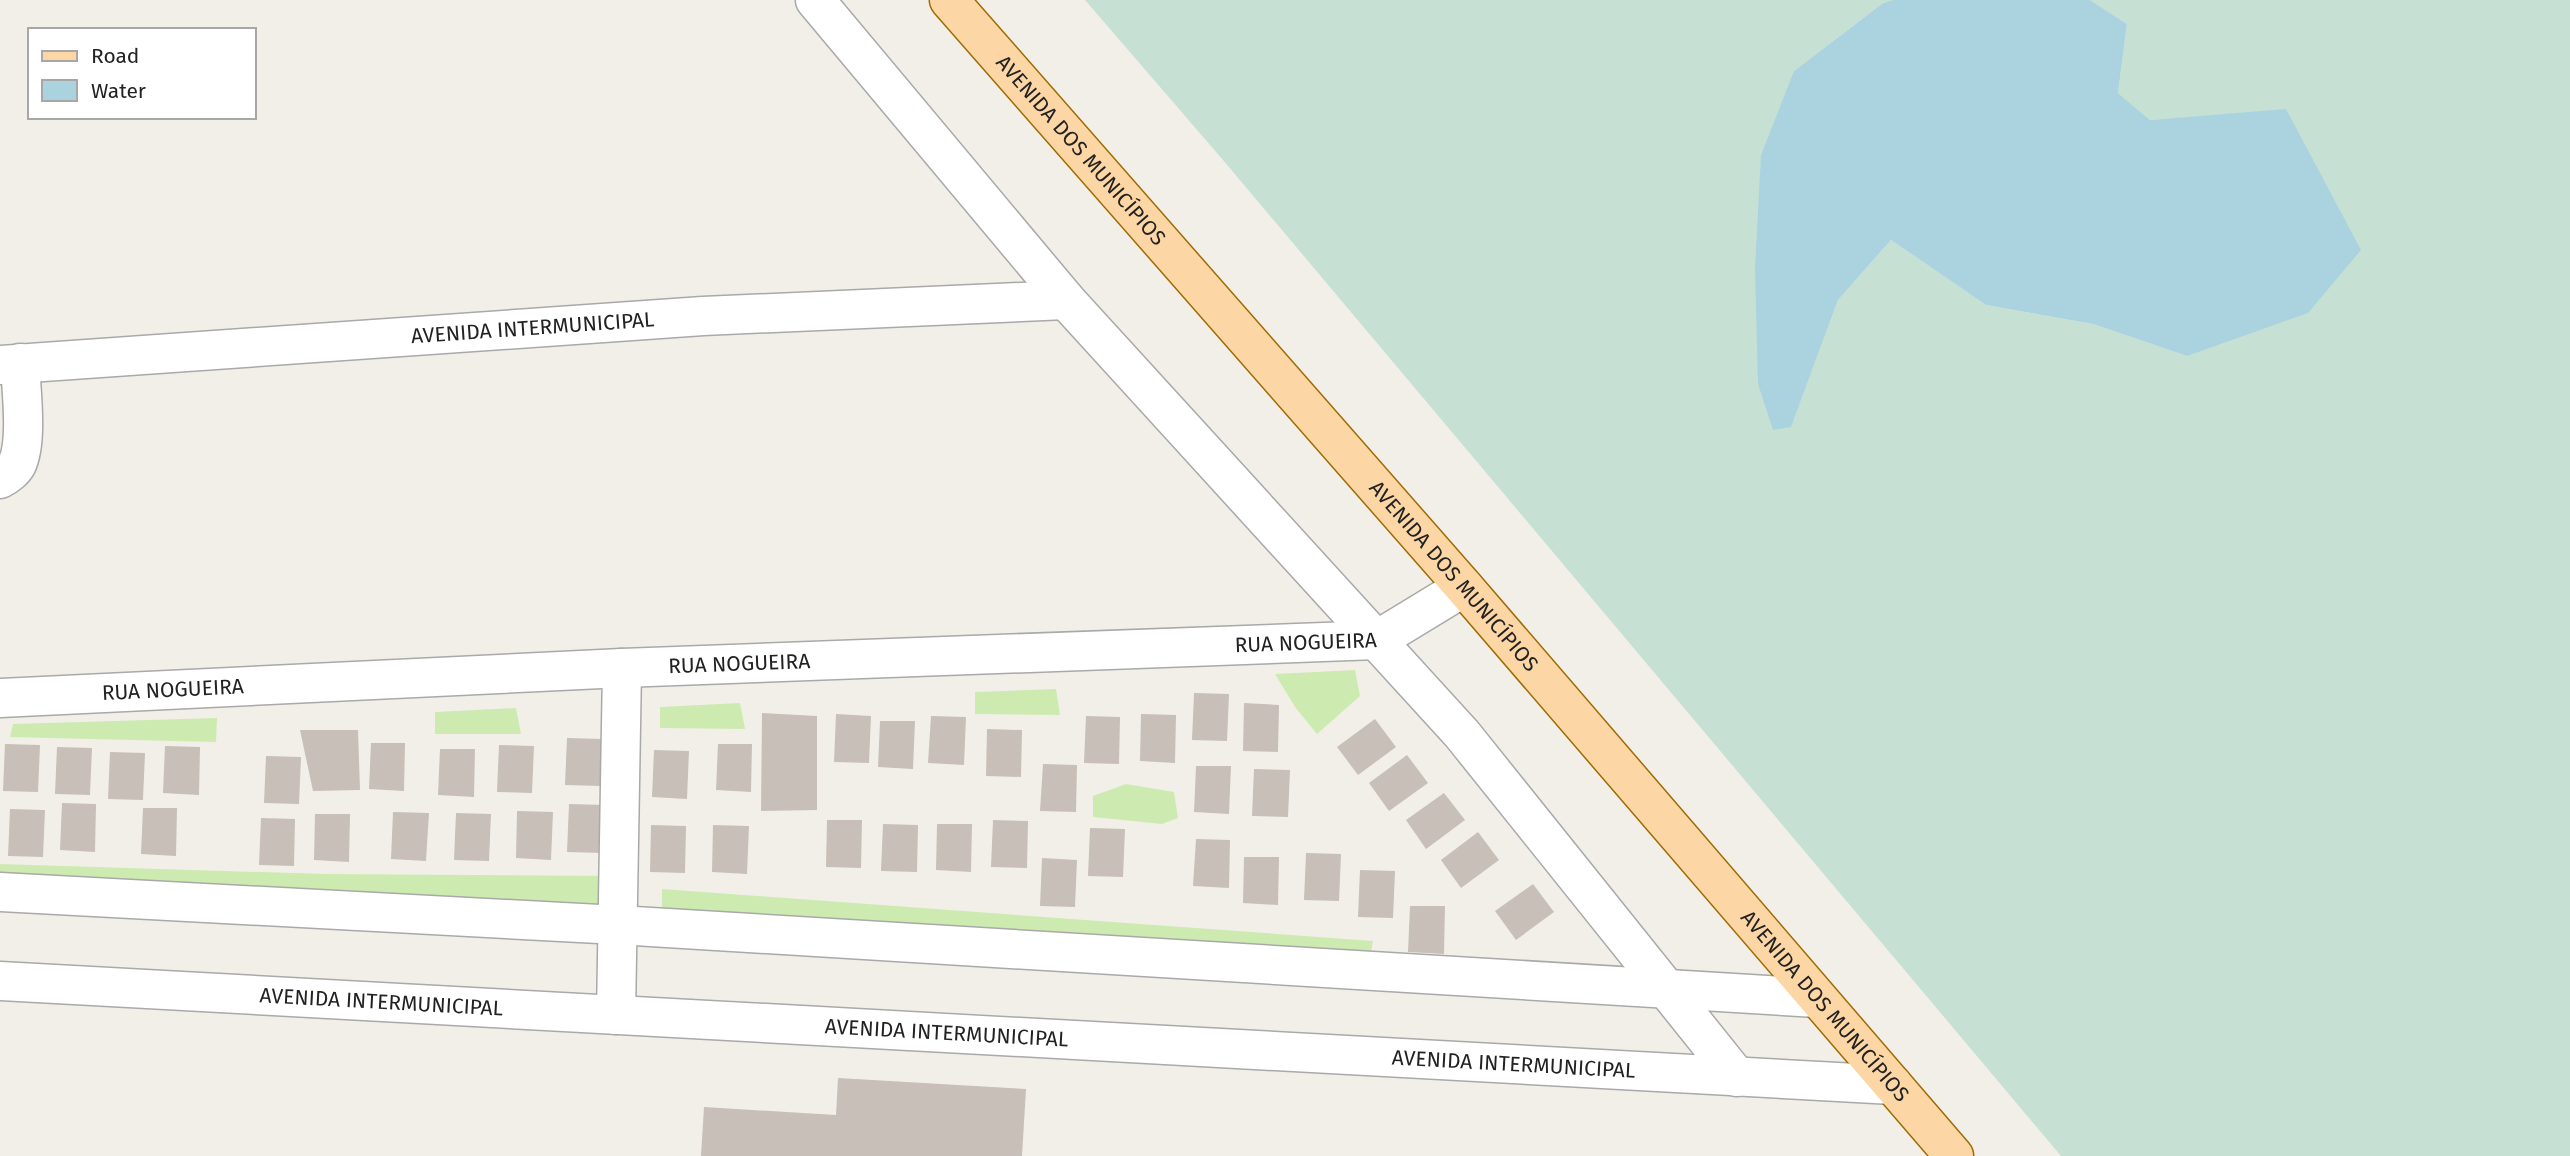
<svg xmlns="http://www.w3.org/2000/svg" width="2570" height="1156" font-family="'Fira Sans',sans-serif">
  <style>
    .grass { fill: #cdebb0 }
    .wetland { fill: #c6e0d4 }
    .water { fill: #aad3df }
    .building { fill: #c7bfb8 }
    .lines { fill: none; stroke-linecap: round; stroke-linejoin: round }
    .minor-casing { stroke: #a9a9a9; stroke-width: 41 }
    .major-casing { stroke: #a06b00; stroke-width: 41 }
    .minor { stroke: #fff; stroke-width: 38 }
    .major { stroke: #fcd6a4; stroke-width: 38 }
    .labels { text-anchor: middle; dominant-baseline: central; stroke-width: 5; stroke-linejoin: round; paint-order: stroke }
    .street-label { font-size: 21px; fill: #222; stroke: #fff }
  </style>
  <rect width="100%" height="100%" fill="#f2efe9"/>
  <!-- grass -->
  <g class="grass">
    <path d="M 1355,670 L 1360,696 L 1317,734 L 1295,707 L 1275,674 Z"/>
    <path d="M 1056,689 L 1060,715 L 975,714 L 975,692 Z"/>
    <path d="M 740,703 L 745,729 L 660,728 L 660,707 Z"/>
    <path d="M 516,708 L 521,734 L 435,734 L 435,712 Z"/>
    <path d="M 217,718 L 216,742 L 10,737 L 13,724 Z"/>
    <path d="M 1126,784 L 1174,792 L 1178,818 L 1162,824 L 1093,817 L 1093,796 Z"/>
    <path d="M 0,864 L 325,874 L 614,876 L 612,914 L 0,883 Z"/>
    <path d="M 662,889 L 1373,941 L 1370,957 L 662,911 Z"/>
  </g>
  <!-- wetland -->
  <path class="wetland" d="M 1085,0 L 1893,0 L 1883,3 L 1794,71 L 1791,426 L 1838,300 L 1891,240 L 1986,305 L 2093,324 L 2187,356 L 2287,110 L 2150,120 L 2118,93 L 2127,24 L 2090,0 L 2570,0 L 2570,1156 L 2061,1156 L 1223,160 Z"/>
  <!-- water -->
  <path class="water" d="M 1893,0 L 2090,0 L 2127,24 L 2118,93 L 2150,120 L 2286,109 L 2361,250 L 2308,313 L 2187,356 L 2093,324 L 1986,305 L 1891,240 L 1838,300 L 1791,427 L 1773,430 L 1758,384 L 1755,269 L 1761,155 L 1794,71 L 1883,3 Z"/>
  <!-- building -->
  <g class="building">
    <path d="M 1194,693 L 1229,694 L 1227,741 L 1192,740 Z"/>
    <path d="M 1244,703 L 1279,705 L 1278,752 L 1243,751 Z"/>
    <path d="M 762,713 L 817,716 L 817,810 L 761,811 Z"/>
    <path d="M 836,714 L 871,716 L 869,763 L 834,762 Z"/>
    <path d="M 1141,714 L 1176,715 L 1175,763 L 1140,761 Z"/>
    <path d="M 931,716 L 966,717 L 964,765 L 928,763 Z"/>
    <path d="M 1086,716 L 1120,717 L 1119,764 L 1084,763 Z"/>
    <path d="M 1375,719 L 1396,747 L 1358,775 L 1337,747 Z"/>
    <path d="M 880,721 L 915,721 L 913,769 L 878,767 Z"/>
    <path d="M 987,729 L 1022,730 L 1021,777 L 986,776 Z"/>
    <path d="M 300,730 L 358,730 L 360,790 L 313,791 Z"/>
    <path d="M 567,738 L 602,739 L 600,786 L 565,785 Z"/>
    <path d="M 371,743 L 405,743 L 404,791 L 369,789 Z"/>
    <path d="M 5,744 L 40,745 L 38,792 L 3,791 Z"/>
    <path d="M 718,744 L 752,744 L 751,792 L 716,790 Z"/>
    <path d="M 499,745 L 534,746 L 532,793 L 497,792 Z"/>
    <path d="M 165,746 L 200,747 L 199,795 L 163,793 Z"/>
    <path d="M 57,747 L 92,748 L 90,795 L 55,794 Z"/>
    <path d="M 440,749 L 475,749 L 474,797 L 438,795 Z"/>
    <path d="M 654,750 L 689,751 L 687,799 L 652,797 Z"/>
    <path d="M 110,752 L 145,753 L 143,800 L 108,799 Z"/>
    <path d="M 1407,755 L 1428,783 L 1389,811 L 1369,783 Z"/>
    <path d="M 266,756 L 301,757 L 299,804 L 264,803 Z"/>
    <path d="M 1043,764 L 1077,765 L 1076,812 L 1040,811 Z"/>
    <path d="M 1196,766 L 1231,766 L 1229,814 L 1194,812 Z"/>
    <path d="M 1254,769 L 1290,770 L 1288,817 L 1252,816 Z"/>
    <path d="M 1444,793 L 1465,820 L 1426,849 L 1406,820 Z"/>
    <path d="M 62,803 L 96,804 L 95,852 L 60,850 Z"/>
    <path d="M 569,804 L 604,805 L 602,853 L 567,852 Z"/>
    <path d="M 143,808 L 177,808 L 176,856 L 141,854 Z"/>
    <path d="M 10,809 L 45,810 L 43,857 L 8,856 Z"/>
    <path d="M 517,811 L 553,812 L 551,860 L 516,858 Z"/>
    <path d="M 393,812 L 429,813 L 426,861 L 391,859 Z"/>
    <path d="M 456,813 L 491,814 L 489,861 L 454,860 Z"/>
    <path d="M 315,814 L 350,814 L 349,862 L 314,860 Z"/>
    <path d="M 261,818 L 295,819 L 294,866 L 259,865 Z"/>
    <path d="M 827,820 L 862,820 L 861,868 L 826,867 Z"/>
    <path d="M 993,820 L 1028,821 L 1027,868 L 991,867 Z"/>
    <path d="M 883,824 L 918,825 L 917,872 L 881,871 Z"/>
    <path d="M 937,824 L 972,824 L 971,872 L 936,870 Z"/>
    <path d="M 651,825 L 686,826 L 685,873 L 650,872 Z"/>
    <path d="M 713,825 L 749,826 L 747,874 L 712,872 Z"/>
    <path d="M 1090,828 L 1125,829 L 1123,877 L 1088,876 Z"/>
    <path d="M 1478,832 L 1499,860 L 1461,888 L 1441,860 Z"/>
    <path d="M 1196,839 L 1230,840 L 1229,888 L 1193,886 Z"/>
    <path d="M 1306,853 L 1341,854 L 1339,901 L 1304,900 Z"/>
    <path d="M 1244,857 L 1279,857 L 1278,905 L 1243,903 Z"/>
    <path d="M 1042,858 L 1077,860 L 1075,907 L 1040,906 Z"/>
    <path d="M 1360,870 L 1395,871 L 1393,918 L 1358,917 Z"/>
    <path d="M 1533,884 L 1554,912 L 1516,940 L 1495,911 Z"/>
    <path d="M 1410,906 L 1445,906 L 1444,954 L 1408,952 Z"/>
    <path d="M 838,1078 L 1026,1089 L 1022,1156 L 701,1156 L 704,1107 L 836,1115 Z"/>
  </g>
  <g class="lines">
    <!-- minor casing -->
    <g class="minor-casing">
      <g id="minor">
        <path d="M 815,0 L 1066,300 L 1462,734 L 1737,1077"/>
        <path id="s1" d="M 0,365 L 703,316 L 1066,300"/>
        <path d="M 0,479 C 6,476 14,470 17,464 C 28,441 21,389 20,363"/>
        <path id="s2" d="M 0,698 L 622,668 L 1377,640 L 1464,587"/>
        <path d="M 0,892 L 618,925 L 1817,998"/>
        <path id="s3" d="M 0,981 L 1893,1085"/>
        <path d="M 616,1015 L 622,668"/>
      </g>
    </g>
    <!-- major casing -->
    <g class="major-casing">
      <g id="major">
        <path id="s4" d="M 949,0 L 1464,587 L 1954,1156"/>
      </g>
    </g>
    <!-- minor -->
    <use href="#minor" class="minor"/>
    <!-- major -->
    <use href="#major" class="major"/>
  </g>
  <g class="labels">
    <!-- street labels -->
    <g class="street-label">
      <text stroke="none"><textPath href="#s4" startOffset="200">AVENIDA DOS MUNICÍPIOS</textPath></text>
      <text stroke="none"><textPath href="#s1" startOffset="534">AVENIDA INTERMUNICIPAL</textPath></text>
      <text stroke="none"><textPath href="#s4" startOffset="766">AVENIDA DOS MUNICÍPIOS</textPath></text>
      <text stroke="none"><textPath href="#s2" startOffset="1307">RUA NOGUEIRA</textPath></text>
      <text stroke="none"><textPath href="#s2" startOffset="740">RUA NOGUEIRA</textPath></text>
      <text stroke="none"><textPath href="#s2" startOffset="173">RUA NOGUEIRA</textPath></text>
      <text stroke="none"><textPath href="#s3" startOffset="382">AVENIDA INTERMUNICIPAL</textPath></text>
      <text stroke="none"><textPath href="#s4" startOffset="1334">AVENIDA DOS MUNICÍPIOS</textPath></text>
      <text stroke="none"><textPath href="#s3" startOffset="948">AVENIDA INTERMUNICIPAL</textPath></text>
      <text stroke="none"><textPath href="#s3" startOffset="1516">AVENIDA INTERMUNICIPAL</textPath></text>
    </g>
  </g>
  <!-- legend -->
  <rect x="28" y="28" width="228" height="91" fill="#ffffff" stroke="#a7a7a7" stroke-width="2"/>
  <rect x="42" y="51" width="35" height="10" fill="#fcd6a4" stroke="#a7a7a7" stroke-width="2"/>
  <text x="91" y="63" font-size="21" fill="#222222">Road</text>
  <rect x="42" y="80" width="35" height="21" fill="#aad3df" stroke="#a7a7a7" stroke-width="2"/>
  <text x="91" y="98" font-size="21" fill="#222222">Water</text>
</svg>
